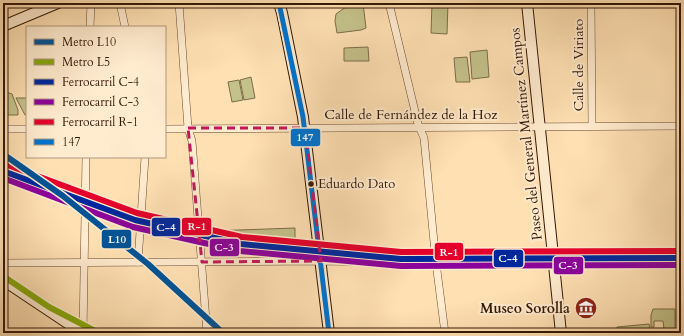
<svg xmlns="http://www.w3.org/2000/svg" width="684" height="336" font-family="Cardo,serif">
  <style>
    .green { fill: #c4c18a; stroke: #7c6c48 }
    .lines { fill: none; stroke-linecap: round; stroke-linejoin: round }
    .street-casing { stroke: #674a31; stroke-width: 8 }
    .secondary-casing { stroke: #341806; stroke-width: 12 }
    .street { stroke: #ffebce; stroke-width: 7 }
    .secondary { stroke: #ffebce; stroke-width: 10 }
    .bus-1-casing { stroke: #ffebce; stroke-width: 8 }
    .bus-1 { stroke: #0072ce; stroke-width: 5 }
    .rail-1-casing { stroke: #ffebce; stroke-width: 9 }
    .rail-2-casing { stroke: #ffebce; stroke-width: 9 }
    .rail-3-casing { stroke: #ffebce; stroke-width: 9 }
    .rail-1 { stroke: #00289c; stroke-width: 6 }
    .rail-2 { stroke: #8b039b; stroke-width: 6 }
    .rail-3 { stroke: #e4002b; stroke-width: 6 }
    .metro-1-casing { stroke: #ffebce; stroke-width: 9 }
    .metro-2-casing { stroke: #ffebce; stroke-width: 9 }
    .metro-1 { stroke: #015396; stroke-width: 6 }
    .metro-2 { stroke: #87a60c; stroke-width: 6 }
    .marked { fill: none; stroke: #c2185b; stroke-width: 3; stroke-dasharray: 8 5; stroke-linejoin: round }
    .bus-dot { fill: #341806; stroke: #ffebce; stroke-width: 1.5 }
    .labels { text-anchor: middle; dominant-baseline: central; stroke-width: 4; stroke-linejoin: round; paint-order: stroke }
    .bus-label { font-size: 13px; fill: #341806; stroke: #ffebce; text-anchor: start }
    .street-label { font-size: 14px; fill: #341806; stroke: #ffebce }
    .poi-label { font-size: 14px; font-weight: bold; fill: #341806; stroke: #ffebce; text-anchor: end }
    .line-badge { stroke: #ffebce; stroke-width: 1.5 }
    .badge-label { font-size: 11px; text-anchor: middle; font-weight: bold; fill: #fff }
  </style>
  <rect width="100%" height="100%" fill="#ffe0b3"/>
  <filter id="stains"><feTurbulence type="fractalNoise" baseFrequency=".005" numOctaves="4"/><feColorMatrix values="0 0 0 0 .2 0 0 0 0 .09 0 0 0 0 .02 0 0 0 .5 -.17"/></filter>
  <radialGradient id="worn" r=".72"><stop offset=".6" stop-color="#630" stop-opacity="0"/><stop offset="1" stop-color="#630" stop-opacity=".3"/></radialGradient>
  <!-- green -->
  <g class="green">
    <path d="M 363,3 L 366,28 L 361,30 L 337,33 L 335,21 L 336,14 L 350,4 Z"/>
    <path d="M 432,3 L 448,3 L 447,34 L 431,33 Z"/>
    <path d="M 368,47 L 369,61 L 344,61 L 344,48 Z"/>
    <path d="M 487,50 L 489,77 L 472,79 L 470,52 Z"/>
    <path d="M 467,57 L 470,82 L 456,82 L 454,58 Z"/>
    <path d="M 251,77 L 255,98 L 244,100 L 240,80 Z"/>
    <path d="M 239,80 L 243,100 L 232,102 L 228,82 Z"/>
    <path d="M 3,93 L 9,93 L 12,94 L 18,110 L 18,115 L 3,115 Z"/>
    <path d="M 16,98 L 27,98 L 27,115 L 25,115 Z"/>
    <path d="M 295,228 L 295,251 L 212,252 L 211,231 Z"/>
    <path d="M 653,309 L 675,309 L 675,329 L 664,329 L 663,321 L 654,321 L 654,327 L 651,327 L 651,315 Z"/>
    <path d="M 649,324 L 651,333 L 617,333 L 617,327 Z"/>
  </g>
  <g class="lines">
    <!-- street casing -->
    <g class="street-casing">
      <g id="street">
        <path d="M 120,3 L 125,27"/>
        <path d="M 179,3 L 188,128 L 192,141 L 207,333"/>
        <path d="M 389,3 L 418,124 L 424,138 L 436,263 L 445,333"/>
        <path d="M 591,3 L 592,126"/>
        <path d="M 90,27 L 91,3"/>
        <path d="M 3,129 L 27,129"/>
        <path d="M 165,129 L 681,126"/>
        <path d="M 138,262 L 145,157"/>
        <path d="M 3,263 L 321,261 L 436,263 L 681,258"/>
        <path d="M 83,333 L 86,157"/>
      </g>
    </g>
    <!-- secondary casing -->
    <g class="secondary-casing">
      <g id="secondary">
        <path d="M 279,3 L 282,13 L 303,117 L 329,333"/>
        <path d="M 527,3 L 561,333"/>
        <path d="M 3,26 L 58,3"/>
        <path d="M 3,280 L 69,324 L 88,333"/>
      </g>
    </g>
    <!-- street -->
    <use href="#street" class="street"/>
    <!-- secondary -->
    <use href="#secondary" class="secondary"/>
    <!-- bus-1 casing -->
    <g class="bus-1-casing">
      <path id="bus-1" d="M 279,3 L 303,117 L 329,333"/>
    </g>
    <!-- bus-1 -->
    <use href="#bus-1" class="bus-1"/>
    <!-- rail-1 casing -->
    <g class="rail-1-casing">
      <path id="rail-1" d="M 3,171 L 135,220 L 241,244 L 401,259 L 681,258"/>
    </g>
    <!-- rail-2 casing -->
    <g class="rail-2-casing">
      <path id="rail-2" d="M 3,178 L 133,227 L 240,251 L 401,266 L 681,265"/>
    </g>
    <!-- rail-3 casing -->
    <g class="rail-3-casing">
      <path id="rail-3" d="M 5,164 L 137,213 L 242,237 L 401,252 L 681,251"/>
    </g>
    <!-- rail-1 -->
    <use href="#rail-1" class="rail-1"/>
    <!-- rail-2 -->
    <use href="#rail-2" class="rail-2"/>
    <!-- rail-3 -->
    <use href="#rail-3" class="rail-3"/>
    <!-- metro-1 casing -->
    <g class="metro-1-casing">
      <path id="metro-1" d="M 3,154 L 63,196 L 148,264 L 223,333"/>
    </g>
    <!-- metro-2 casing -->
    <g class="metro-2-casing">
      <path id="metro-2" d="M 3,276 L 49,307 L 99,333"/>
    </g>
    <!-- metro-1 -->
    <use href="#metro-1" class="metro-1"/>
    <!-- metro-2 -->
    <use href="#metro-2" class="metro-2"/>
  </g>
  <!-- marked area -->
  <path class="marked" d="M 188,128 L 305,128 L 321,261 L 202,262 Z"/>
  <!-- icons -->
  <defs>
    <g id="museum-disc" transform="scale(1.15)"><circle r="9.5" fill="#8f2418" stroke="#ffebce"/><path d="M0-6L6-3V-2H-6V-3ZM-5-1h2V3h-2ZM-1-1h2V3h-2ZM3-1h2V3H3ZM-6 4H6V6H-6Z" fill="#fff"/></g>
  </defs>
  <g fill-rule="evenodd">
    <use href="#museum-disc" x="586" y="308"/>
  </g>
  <!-- markers -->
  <circle class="bus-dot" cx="311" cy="184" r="3.5"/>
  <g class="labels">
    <!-- bus labels -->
    <g class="bus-label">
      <text x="318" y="184">Eduardo Dato</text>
    </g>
    <!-- street labels -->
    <g class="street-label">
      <text transform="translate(578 65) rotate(-90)">Calle de Viriato</text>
      <text x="411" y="114">Calle de Fernández de la Hoz</text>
      <text transform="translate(526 134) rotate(-96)">Paseo del General Martínez Campos</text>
    </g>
    <!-- poi labels -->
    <g class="poi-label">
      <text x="570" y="308">Museo Sorolla</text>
    </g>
  </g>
  <g class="line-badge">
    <rect x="290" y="128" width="31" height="19" rx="4" fill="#0072ce"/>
    <rect x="181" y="217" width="31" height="19" rx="4" fill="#e4002b"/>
    <rect x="151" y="217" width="30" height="20" rx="4" fill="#00289c"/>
    <rect x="101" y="229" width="31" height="20" rx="4" fill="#015396"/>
    <rect x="209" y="238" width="31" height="19" rx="4" fill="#8b039b"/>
    <rect x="434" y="242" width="30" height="19" rx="4" fill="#e4002b"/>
    <rect x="493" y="249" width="31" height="19" rx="4" fill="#00289c"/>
    <rect x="553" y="256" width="31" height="19" rx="4" fill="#8b039b"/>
  </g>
  <g class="badge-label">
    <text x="305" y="141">147</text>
    <text x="197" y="230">R-1</text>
    <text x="166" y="231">C-4</text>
    <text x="117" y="243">L10</text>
    <text x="224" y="251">C-3</text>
    <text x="449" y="256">R-1</text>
    <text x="508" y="262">C-4</text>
    <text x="568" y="269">C-3</text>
  </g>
  <!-- margin -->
  <rect width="684" height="336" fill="none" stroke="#ffe0b3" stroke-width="16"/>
  <rect x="4" y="4" width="676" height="328" fill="none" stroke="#341806" stroke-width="2"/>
  <rect x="8" y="8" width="668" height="320" fill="none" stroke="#341806"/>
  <!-- legend -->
  <rect x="26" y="26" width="140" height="132" fill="#ffebce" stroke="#ae977e"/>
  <rect x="34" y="39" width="20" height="6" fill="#015396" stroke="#ae977e"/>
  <text x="62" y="46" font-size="12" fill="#341806">Metro L10</text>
  <rect x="34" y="59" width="20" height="6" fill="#87a60c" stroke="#ae977e"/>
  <text x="62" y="66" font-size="12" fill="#341806">Metro L5</text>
  <rect x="34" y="79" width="20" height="6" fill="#00289c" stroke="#ae977e"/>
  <text x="62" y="86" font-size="12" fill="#341806">Ferrocarril C-4</text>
  <rect x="34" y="99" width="20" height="6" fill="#8b039b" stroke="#ae977e"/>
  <text x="62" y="106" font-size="12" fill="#341806">Ferrocarril C-3</text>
  <rect x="34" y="119" width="20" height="6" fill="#e4002b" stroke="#ae977e"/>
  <text x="62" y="126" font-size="12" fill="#341806">Ferrocarril R-1</text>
  <rect x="34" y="139" width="20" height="6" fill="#0072ce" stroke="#ae977e"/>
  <text x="62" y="146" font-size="12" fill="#341806">147</text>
  <rect width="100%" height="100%" filter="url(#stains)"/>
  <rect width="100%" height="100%" fill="url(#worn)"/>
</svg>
